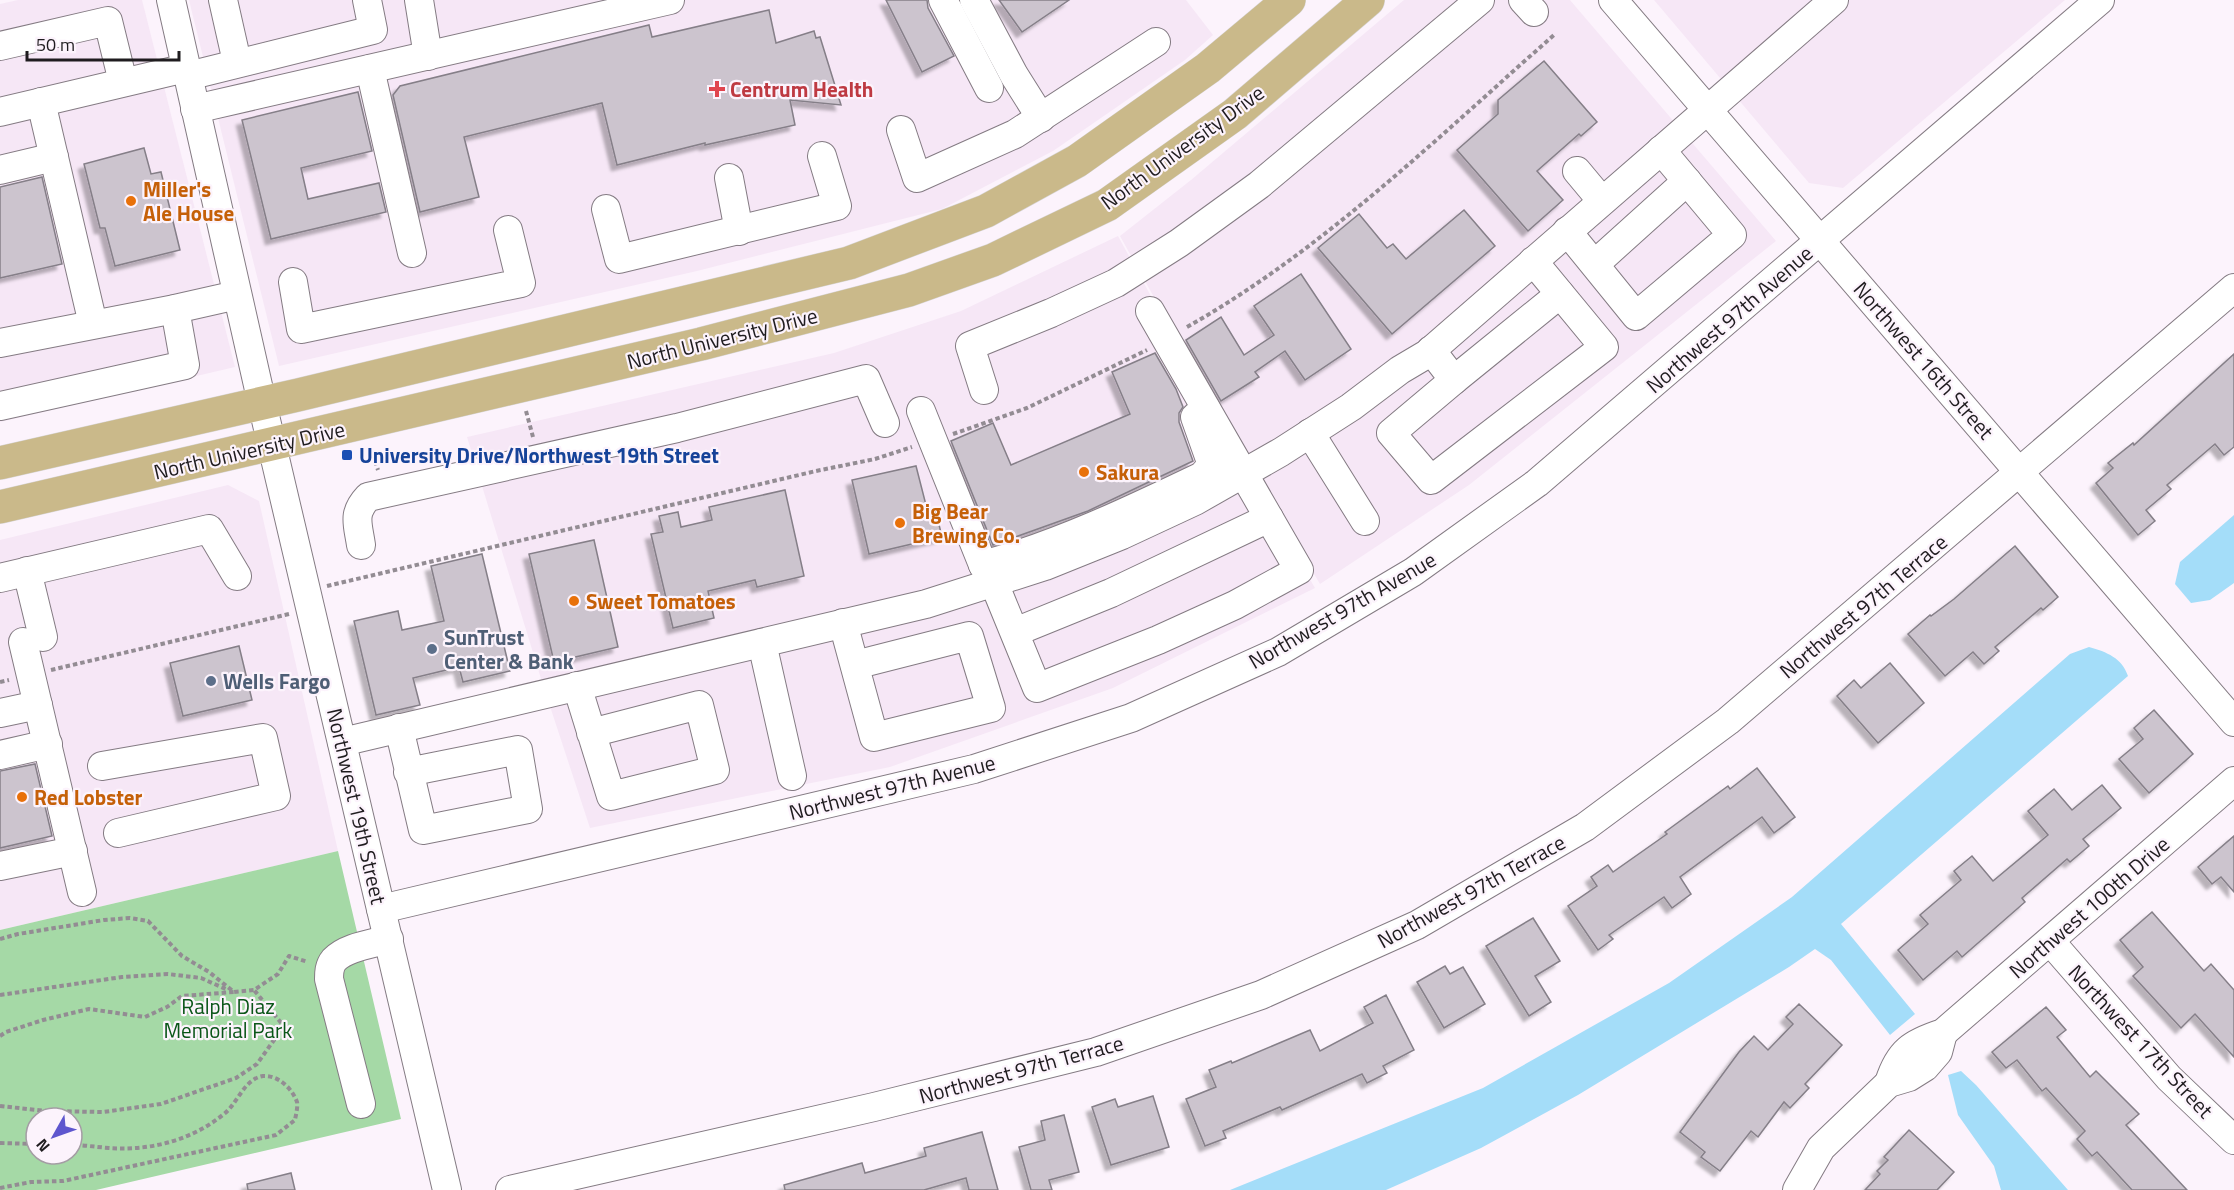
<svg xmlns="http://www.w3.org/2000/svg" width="2234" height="1190" font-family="'Titillium Web',sans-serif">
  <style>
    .built { fill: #f6e7f6 }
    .green { fill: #a5d9a6; fill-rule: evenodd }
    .water { fill: #a4ddf9 }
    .building { fill: #ccc4ce; stroke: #857f88; stroke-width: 1.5; filter: url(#shadow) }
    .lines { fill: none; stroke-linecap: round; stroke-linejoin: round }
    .minor-casing { stroke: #847b83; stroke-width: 30 }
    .major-casing { stroke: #d7d6d7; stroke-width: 34 }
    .path { stroke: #938c93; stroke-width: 4; stroke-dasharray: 4.5 3; stroke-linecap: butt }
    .minor { stroke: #fff; stroke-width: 28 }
    .major { stroke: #cab98a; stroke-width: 33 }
    .health-dot { fill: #e0444e; stroke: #fcf3fc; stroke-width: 2 }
    .food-dot { fill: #e8710a; stroke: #fcf3fc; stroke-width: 2 }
    .transit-dot { fill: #1a4fb4; stroke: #fcf3fc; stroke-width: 2 }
    .service-dot { fill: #5c6f8a; stroke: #fcf3fc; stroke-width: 2 }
    .labels { text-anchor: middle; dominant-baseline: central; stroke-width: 4.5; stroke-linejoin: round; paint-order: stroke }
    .health-label { font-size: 21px; font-weight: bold; fill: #be3a42; stroke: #fcf3fc; text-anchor: start }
    .street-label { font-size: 21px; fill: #1f1c1f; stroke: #fcf3fc }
    .food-label { font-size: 21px; font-weight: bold; fill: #c56008; stroke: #fcf3fc; text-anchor: start }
    .transit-label { font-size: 21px; font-weight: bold; fill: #164399; stroke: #fcf3fc; text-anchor: start }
    .service-label { font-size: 21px; font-weight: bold; fill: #4e5e75; stroke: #fcf3fc; text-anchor: start }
    .park-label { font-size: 21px; fill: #0a5618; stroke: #fcf3fc }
  </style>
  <defs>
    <filter id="shadow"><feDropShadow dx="-5.5" dy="5.5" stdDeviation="1.5" flood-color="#0004"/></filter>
  </defs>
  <rect width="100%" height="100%" fill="#fcf3fc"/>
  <!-- built -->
  <g class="built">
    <path d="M 18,0 L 142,0 L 235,367 L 0,422 L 0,4 Z"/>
    <path d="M 189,0 L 1186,0 L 1213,35 L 1185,60 L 1053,151 L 942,209 L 697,271 L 279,366 Z"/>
    <path d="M 1404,0 L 1570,0 L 1776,241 L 1469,485 L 1320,584 L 1216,409 L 1120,236 L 1191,180 Z"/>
    <path d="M 1654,0 L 2065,0 L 1843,188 L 1809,183 Z"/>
    <path d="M 1118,236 L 1243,464 L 1315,588 L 1113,688 L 890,767 L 590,828 L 542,682 L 467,437 L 834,353 L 961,311 Z"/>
    <path d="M 228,485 L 259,501 L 338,851 L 0,930 L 0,540 Z"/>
  </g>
  <!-- green -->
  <path class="green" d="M 338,851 L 401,1119 L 96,1190 L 0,1190 L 0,930 ZM 36,1118 L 72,1118 L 72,1154 L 36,1154 Z"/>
  <!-- water -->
  <g class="water">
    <path d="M 2234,515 L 2234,583 L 2210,600 L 2191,603 L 2175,584 L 2180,562 Z"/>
    <path d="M 2089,647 C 2107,652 2122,658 2128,676 L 1841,924 L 1915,1014 L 1890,1035 L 1831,960 L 1815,949 L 1789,967 L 1578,1095 L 1481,1148 L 1386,1190 L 1230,1190 L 1483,1088 L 1669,983 L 1792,897 L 2070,654 Z"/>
    <path d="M 1961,1071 L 1976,1085 L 2068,1190 L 2001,1190 L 1994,1166 L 1958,1115 L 1948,1075 Z"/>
  </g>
  <!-- building -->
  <g class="building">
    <path d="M 886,0 L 927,0 L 928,8 L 954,56 L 922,72 Z"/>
    <path d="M 999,0 L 1069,0 L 1022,32 Z"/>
    <path d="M 769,10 L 776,43 L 814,31 L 816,38 L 820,37 L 841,105 L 790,100 L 795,125 L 705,145 L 705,143 L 617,165 L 602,103 L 464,137 L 479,197 L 420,212 L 393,95 L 400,86 L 649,25 L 652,37 Z"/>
    <path d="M 1544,61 L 1597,122 L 1581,136 L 1579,134 L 1537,171 L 1563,200 L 1528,231 L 1457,150 L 1498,114 L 1498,100 Z"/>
    <path d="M 358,92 L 372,151 L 301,168 L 308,199 L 379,183 L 386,212 L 271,239 L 242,120 Z"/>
    <path d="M 144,148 L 151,174 L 161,172 L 180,250 L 115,266 L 105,228 L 100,228 L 84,164 Z"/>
    <path d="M 42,177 L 62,264 L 0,278 L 0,187 Z"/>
    <path d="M 1464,210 L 1495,246 L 1392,334 L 1318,248 L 1359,214 L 1387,248 L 1393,244 L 1406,259 Z"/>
    <path d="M 1301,274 L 1351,349 L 1305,380 L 1285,351 L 1255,372 L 1259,377 L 1221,401 L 1186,340 L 1221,317 L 1244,355 L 1274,335 L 1254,306 Z"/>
    <path d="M 1155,353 L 1176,389 L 1183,407 L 1179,413 L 1179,422 L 1193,461 L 1088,511 L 993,545 L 951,441 L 993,423 L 1011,465 L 1130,414 L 1112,372 Z"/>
    <path d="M 2234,354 L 2234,447 L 2224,455 L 2215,444 L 2167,485 L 2171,489 L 2146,510 L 2155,521 L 2138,535 L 2096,483 L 2113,468 L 2108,463 L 2133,443 L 2134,445 Z"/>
    <path d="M 916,466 L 927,509 L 935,508 L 942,537 L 869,554 L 852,480 Z"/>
    <path d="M 785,490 L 804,576 L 757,587 L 755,580 L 708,591 L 714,618 L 673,628 L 651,534 L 663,532 L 659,516 L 678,512 L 681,527 L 712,520 L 709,507 Z"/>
    <path d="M 594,540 L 618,647 L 554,662 L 529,554 Z"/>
    <path d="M 2015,546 L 2058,597 L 2043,610 L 2041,608 L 1995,647 L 1999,651 L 1984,664 L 1973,652 L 1945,676 L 1908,634 L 1930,615 L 1931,616 L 1954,599 Z"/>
    <path d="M 482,554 L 510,671 L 463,682 L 459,667 L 413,678 L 420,705 L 376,715 L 354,621 L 398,611 L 402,630 L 444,621 L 431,566 Z"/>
    <path d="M 239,646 L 252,700 L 183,716 L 170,663 Z"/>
    <path d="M 1890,663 L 1924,703 L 1878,743 L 1837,696 L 1854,680 L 1861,688 Z"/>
    <path d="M 2154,710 L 2193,754 L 2149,793 L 2119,759 L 2143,739 L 2134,728 Z"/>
    <path d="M 35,764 L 52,836 L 0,848 L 0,771 Z"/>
    <path d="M 1757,768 L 1795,817 L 1774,833 L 1762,817 L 1680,877 L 1691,894 L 1672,908 L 1664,897 L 1609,935 L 1613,939 L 1598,950 L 1568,906 L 1597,886 L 1591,877 L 1608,865 L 1613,872 L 1667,834 L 1665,832 L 1728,786 L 1730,789 Z"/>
    <path d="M 2102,785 L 2121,808 L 2083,839 L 2089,846 L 2070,862 L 2067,859 L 2022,898 L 2025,902 L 1962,957 L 1957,951 L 1923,980 L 1898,950 L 1928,924 L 1920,915 L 1961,880 L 1954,871 L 1972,856 L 1993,881 L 2048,835 L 2028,811 L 2054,789 L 2072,810 Z"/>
    <path d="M 2234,836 L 2234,892 L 2221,877 L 2212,884 L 2198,867 Z"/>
    <path d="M 2152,912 L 2204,971 L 2211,964 L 2234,990 L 2234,1057 L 2195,1014 L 2181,1028 L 2133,976 L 2143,967 L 2120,940 Z"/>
    <path d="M 1533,918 L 1560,961 L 1535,976 L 1551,1002 L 1529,1016 L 1486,946 Z"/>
    <path d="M 1445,966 L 1450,974 L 1463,967 L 1485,1004 L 1444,1028 L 1417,982 Z"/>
    <path d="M 1386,995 L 1414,1050 L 1383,1066 L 1387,1073 L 1367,1083 L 1362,1074 L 1282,1110 L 1280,1107 L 1223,1131 L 1226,1138 L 1205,1146 L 1186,1099 L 1216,1087 L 1209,1070 L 1231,1061 L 1232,1063 L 1310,1030 L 1320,1051 L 1373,1023 L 1364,1007 Z"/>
    <path d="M 1799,1004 L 1842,1045 L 1805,1084 L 1809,1088 L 1790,1108 L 1784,1102 L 1758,1137 L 1751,1131 L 1720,1171 L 1701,1157 L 1705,1152 L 1680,1132 L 1739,1052 L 1754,1036 L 1768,1050 L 1793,1024 L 1786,1017 Z"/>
    <path d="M 2046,1007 L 2066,1030 L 2057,1037 L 2090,1077 L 2096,1071 L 2139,1114 L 2126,1125 L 2187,1190 L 2132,1190 L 2097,1152 L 2092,1156 L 2077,1139 L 2085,1131 L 2046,1088 L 2042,1091 L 2017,1060 L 2006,1068 L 1992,1052 Z"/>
    <path d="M 1153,1096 L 1169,1147 L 1111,1165 L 1092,1107 L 1115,1099 L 1118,1107 Z"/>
    <path d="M 1064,1115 L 1079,1172 L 1049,1180 L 1052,1190 L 1031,1190 L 1019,1147 L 1045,1140 L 1041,1121 Z"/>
    <path d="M 1909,1130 L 1954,1172 L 1937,1190 L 1865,1190 L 1880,1174 L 1877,1171 L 1888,1160 L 1884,1157 Z"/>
    <path d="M 982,1132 L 998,1190 L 969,1190 L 966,1178 L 924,1190 L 785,1190 L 784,1185 L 862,1163 L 865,1173 L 926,1156 L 924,1148 Z"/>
    <path d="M 291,1173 L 295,1190 L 248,1190 L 247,1184 Z"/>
  </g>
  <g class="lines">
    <!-- minor casing -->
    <g class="minor-casing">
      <g id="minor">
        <path d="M 171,0 L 262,403 L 447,1190"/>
        <path d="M 223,0 L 237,62"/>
        <path d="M 419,0 L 428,56"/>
        <path d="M 943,0 L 989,88"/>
        <path d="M 974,0 L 1014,75 L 1041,118"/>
        <path d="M 1523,0 L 1534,12"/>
        <path d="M 1613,0 L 2234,722"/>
        <path d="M 0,46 L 108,21 L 123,82"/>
        <path d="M 370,69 L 412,253"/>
        <path d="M 188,76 L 373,30 L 367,0"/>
        <path d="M 41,102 L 93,324"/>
        <path d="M 195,109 L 670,0"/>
        <path d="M 0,112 L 186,68"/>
        <path d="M 901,130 L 917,178 L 1015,134 L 1156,42"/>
        <path d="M 0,170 L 54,157"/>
        <path d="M 1577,171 L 1602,201"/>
        <path d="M 729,178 L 739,231"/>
        <path d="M 606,209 L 619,259 L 837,206 L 822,156"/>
        <path d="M 1567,231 L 1636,316 L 1732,235 L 1661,150"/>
        <path d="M 1595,264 L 1687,181"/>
        <path d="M 293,282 L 301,329 L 521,283 L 508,230"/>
        <path d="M 1150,311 L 1269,518"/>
        <path d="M 0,343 L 175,309 L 237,295"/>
        <path d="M 1431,350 L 1454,380 L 1391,433 L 1431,480 L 1604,347 L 1533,261"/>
        <path d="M 1454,380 L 1560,294"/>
        <path d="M 984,390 L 970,346 L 1051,313 L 1116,283 L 1179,243 L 1259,185 L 1480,0"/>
        <path d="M 0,406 L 185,365 L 175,309"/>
        <path d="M 921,411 L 983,565 C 1058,545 1131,510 1202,476 L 1212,465 L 1195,417 L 1206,409"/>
        <path d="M 1310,433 L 1365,521"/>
        <path d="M 361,545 C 358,524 352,514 368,497 L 677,428 L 866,379 L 885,423"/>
        <path d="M 983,565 L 994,583 L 1037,688 L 1158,640 L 1235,605 L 1299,570 L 1269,518 L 1111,593 L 1015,632"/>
        <path d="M 27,571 L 43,637"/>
        <path d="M 0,578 L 209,529 L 237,576"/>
        <path d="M 843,623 L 874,737 L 991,708 L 969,636 L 855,665"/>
        <path d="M 23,642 L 82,892"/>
        <path d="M 762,643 L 792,776"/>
        <path d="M 577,686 L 611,796 L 715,770 L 699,705 L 591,733"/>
        <path d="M 0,713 L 38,705"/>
        <path d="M 399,728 L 423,830 L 528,809 L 518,750 L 408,772"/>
        <path d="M 342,742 L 926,604 L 1045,566 L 1122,535 L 1195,501 L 1281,452 L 1351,407 L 1400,370 L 1427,354 L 1834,0"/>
        <path d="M 0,755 L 48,744"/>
        <path d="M 102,766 L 263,738 L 276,796 L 118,833"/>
        <path d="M 0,866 L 73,851"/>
        <path d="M 381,909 L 974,769 L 1131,718 L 1278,652 L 1413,572 L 1537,483 L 2100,0"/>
        <path d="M 2050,941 L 2169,1078 L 2234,1140"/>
        <path d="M 1889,1083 C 1899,1051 1912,1043 1943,1033 L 2234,781"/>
        <path d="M 361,1104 L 329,979 C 329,973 329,966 334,960 C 346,947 372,944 389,939"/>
        <path d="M 510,1190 L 874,1107 L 1096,1052 L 1261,995 L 1417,925 L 1585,827 L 1728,721 L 2234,288"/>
        <path d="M 1797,1190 L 1821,1148 L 1889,1083 L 1909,1077 L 1925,1067 L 1938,1052 L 1943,1033"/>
      </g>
    </g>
    <!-- major casing -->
    <g class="major-casing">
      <g id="major">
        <path d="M 0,463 L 298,395 L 849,263 L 986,211 L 1077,161 L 1208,68 L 1289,0"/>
        <path d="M 0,507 L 701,344 L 909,290 L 993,260 L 1107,205 L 1235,114 L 1368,0"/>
      </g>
    </g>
    <!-- path -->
    <g class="path">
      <path d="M 1187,327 C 1323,250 1437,138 1554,35"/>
      <path d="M 526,411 L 533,437"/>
      <path d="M 953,434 L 1027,408 L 1147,350"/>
      <path d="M 370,447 L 378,470"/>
      <path d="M 327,586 L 816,471 L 875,459 L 912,447"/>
      <path d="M 51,670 L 289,614"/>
      <path d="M 0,682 L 9,680"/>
      <path d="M 0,939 L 18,934 L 104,920 L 130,918 L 148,921 L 182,956 L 209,972 L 234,992 L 254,990 L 278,974 L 289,956 L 308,962"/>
      <path d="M 0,995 L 122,977 L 168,974 L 201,978 L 228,990"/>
      <path d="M 0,1036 L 6,1032 L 43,1020 L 89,1009 L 145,1017 L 167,1007 L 182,996 L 234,992"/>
      <path d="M 0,1106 L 46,1111 L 103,1112 L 161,1104 L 236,1078 L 257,1064 L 274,1040 L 282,1024 L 254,990"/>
      <path d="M 0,1143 L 36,1144"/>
      <path d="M 0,1188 L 31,1182 L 63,1181 L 276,1135 L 295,1120 C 296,1114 298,1107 297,1102 C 292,1088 278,1075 263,1076 C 244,1079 238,1103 224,1114 C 192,1140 151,1151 109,1148 C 96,1147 84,1145 72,1145"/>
    </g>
    <!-- minor -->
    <use href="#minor" class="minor"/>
    <!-- major -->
    <use href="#major" class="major"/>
  </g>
  <!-- markers -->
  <path class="health-dot" d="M714 80h6v6h6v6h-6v6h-6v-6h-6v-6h6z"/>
  <g class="food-dot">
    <circle cx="131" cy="201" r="6"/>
    <circle cx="1084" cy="472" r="6"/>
    <circle cx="900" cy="523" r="6"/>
    <circle cx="574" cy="601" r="6"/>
    <circle cx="22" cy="797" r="6"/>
  </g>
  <rect class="transit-dot" x="341" y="449" width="12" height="12" rx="3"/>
  <g class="service-dot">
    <circle cx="432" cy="649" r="6"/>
    <circle cx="211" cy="681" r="6"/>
  </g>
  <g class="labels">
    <!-- health labels -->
    <g class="health-label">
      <text x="730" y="89">Centrum Health</text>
    </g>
    <!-- street labels -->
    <g class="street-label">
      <text transform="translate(1182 147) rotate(-36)">North University Drive</text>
      <text transform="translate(1729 319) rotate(-41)">Northwest 97th Avenue</text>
      <text transform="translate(722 338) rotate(-14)">North University Drive</text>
      <text transform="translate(1924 360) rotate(49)">Northwest 16th Street</text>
      <text transform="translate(249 450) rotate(-13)">North University Drive</text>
      <text transform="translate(1863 606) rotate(-40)">Northwest 97th Terrace</text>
      <text transform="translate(1342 610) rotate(-30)">Northwest 97th Avenue</text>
      <text transform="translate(892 787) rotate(-14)">Northwest 97th Avenue</text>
      <text transform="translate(357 806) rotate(77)">Northwest 19th Street</text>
      <text transform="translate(1471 891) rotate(-29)">Northwest 97th Terrace</text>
      <text transform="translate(2089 907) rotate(-41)">Northwest 100th Drive</text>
      <text transform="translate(2141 1041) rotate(47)">Northwest 17th Street</text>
      <text transform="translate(1021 1069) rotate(-15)">Northwest 97th Terrace</text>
    </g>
    <!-- food labels -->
    <g class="food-label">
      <text x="143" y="189">Miller's<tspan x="143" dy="24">Ale House</tspan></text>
      <text x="1096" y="472">Sakura</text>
      <text x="912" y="511">Big Bear<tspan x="912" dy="24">Brewing Co.</tspan></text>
      <text x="586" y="601">Sweet Tomatoes</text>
      <text x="34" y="797">Red Lobster</text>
    </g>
    <!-- transit labels -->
    <g class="transit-label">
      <text x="359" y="455">University Drive/Northwest 19th Street</text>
    </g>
    <!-- service labels -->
    <g class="service-label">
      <text x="444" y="637">SunTrust<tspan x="444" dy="24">Center &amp; Bank</tspan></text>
      <text x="223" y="681">Wells Fargo</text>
    </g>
    <!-- park labels -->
    <g class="park-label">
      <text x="228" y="1006">Ralph Diaz<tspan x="228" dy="24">Memorial Park</tspan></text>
    </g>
  </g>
  <!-- north arrow -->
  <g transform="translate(54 1136) rotate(230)"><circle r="28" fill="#fcf3fc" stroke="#a49da4" stroke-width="1.5"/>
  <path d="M0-4.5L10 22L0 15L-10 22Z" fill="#5e56ce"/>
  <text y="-9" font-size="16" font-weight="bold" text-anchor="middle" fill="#1f1c1f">N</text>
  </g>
  <!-- scale -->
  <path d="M27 51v9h152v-9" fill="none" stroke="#1f1c1f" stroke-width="3"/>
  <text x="36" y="51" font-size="18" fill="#1f1c1f" stroke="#fcf3fc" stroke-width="4.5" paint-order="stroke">50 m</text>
</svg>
